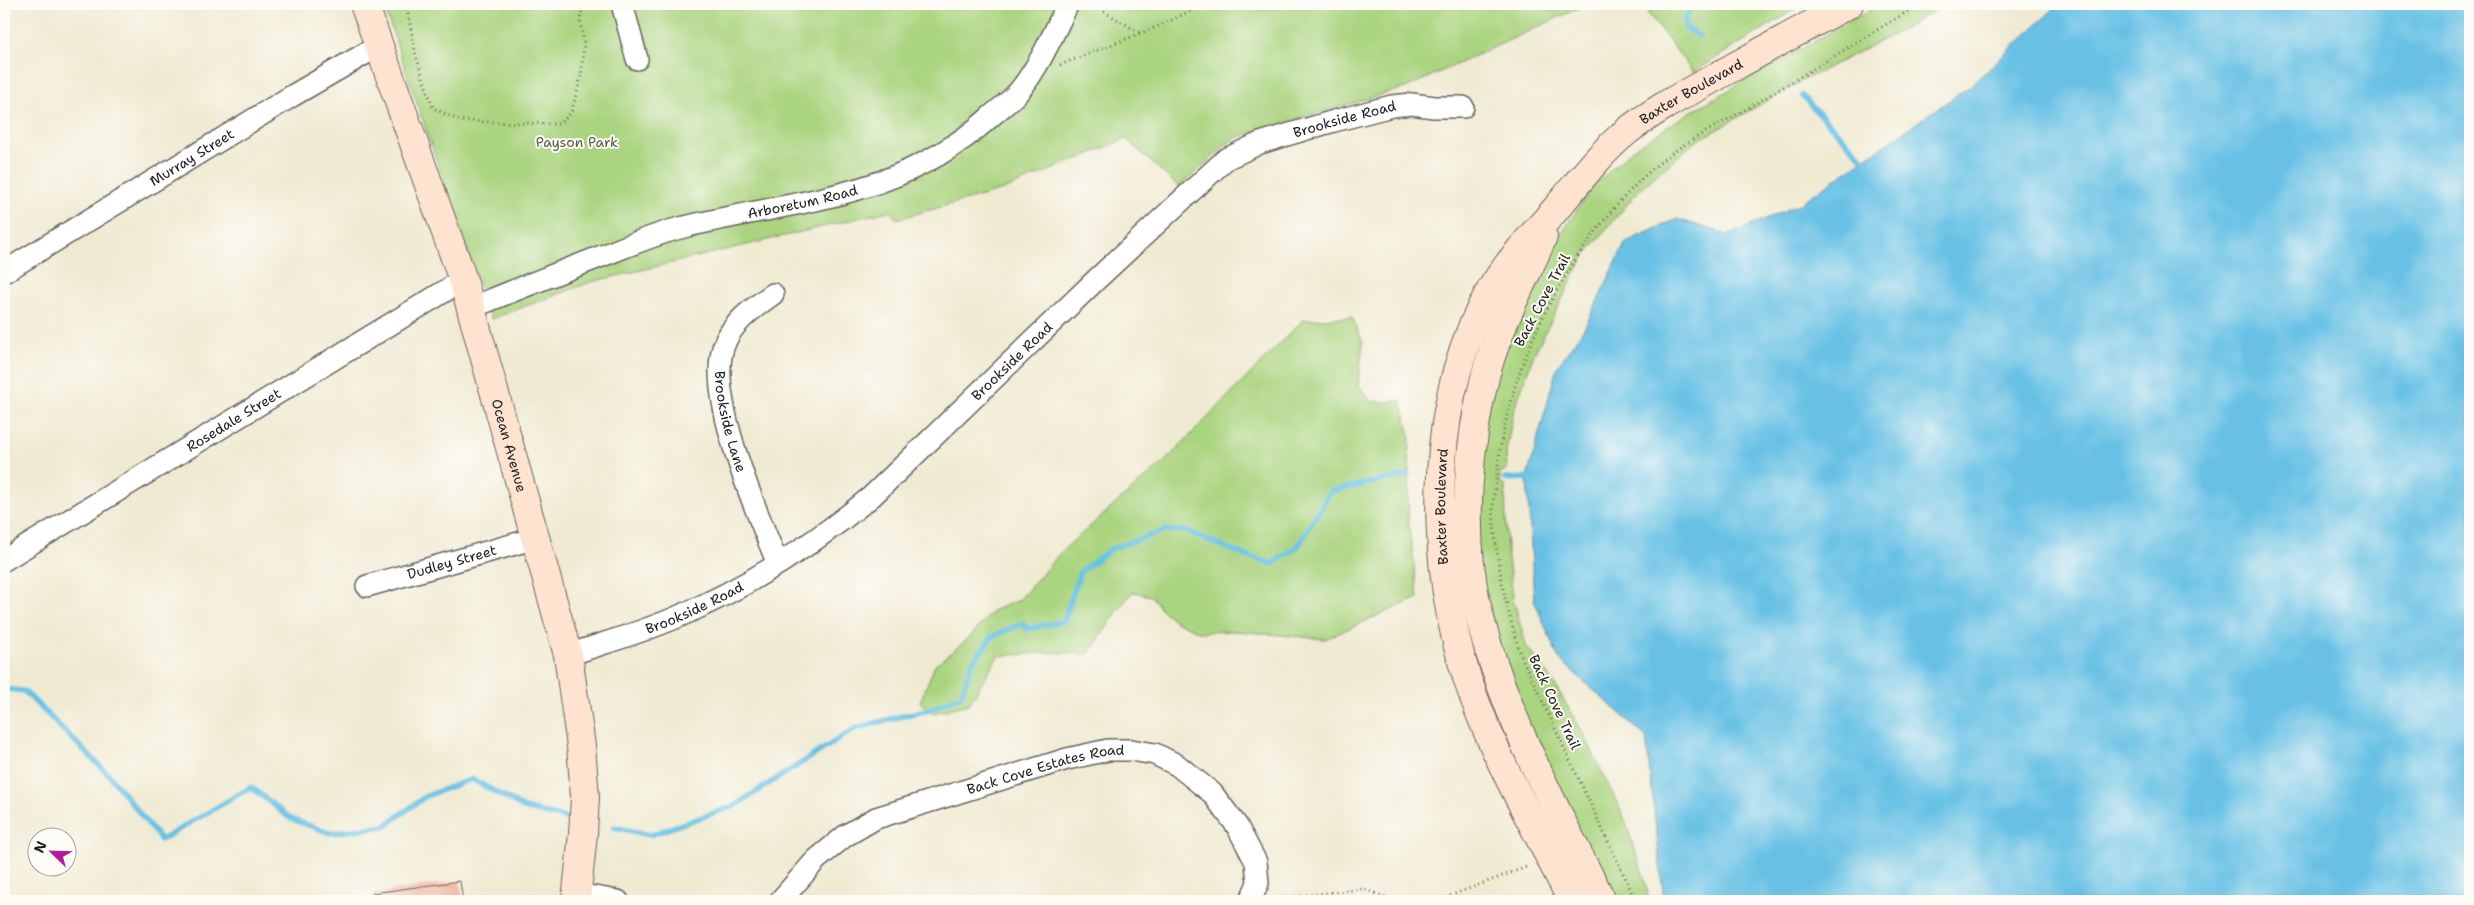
<svg xmlns="http://www.w3.org/2000/svg" width="2474" height="905" font-family="'Shantell Sans',sans-serif">
  <style>
    .green { fill: #abd480; stroke: #64784e }
    .water { fill: #68c1e5; stroke: #426e80 }
    .lines { fill: none; stroke-linecap: round; stroke-linejoin: round }
    .stream { stroke: #68c1e5; stroke-width: 5.5 }
    .building { fill: #eca98f }
    .street-casing { stroke: #66645c; stroke-width: 24 }
    .secondary-casing { stroke: #66645c; stroke-width: 30 }
    .path { stroke: #66645c; stroke-width: 3; stroke-dasharray: 1 4; stroke-linecap: butt }
    .street { stroke: #fff; stroke-width: 21 }
    .secondary { stroke: #fee3d1; stroke-width: 28 }
    .labels { text-anchor: middle; dominant-baseline: central; stroke-width: 4; stroke-linejoin: round; paint-order: stroke }
    .street-label { font-size: 14px; fill: #1c1c1c; stroke: #fdfcf7 }
    .park-label { font-size: 14px; fill: #4e5c3f; stroke: #fdfcf7 }
  </style>
  <rect width="100%" height="100%" fill="#fdfcf7"/>
  <filter id="ink" filterUnits="userSpaceOnUse"><feTurbulence type="fractalNoise" baseFrequency=".02" numOctaves="2"/><feDisplacementMap in="SourceGraphic" scale="10" xChannelSelector="R" yChannelSelector="G"/><feConvolveMatrix kernelMatrix="1 2 1 2 8 2 1 2 1" color-interpolation-filters="sRGB"/></filter>
  <filter id="wash" filterUnits="userSpaceOnUse"><feTurbulence type="fractalNoise" baseFrequency=".0096" numOctaves="4" result="noise"/><feDisplacementMap in="SourceGraphic" scale="20" xChannelSelector="R" yChannelSelector="G"/><feGaussianBlur stdDeviation="1.12" result="paint"/><feColorMatrix in="noise" values="0 0 0 0 0 0 0 0 0 0 0 0 0 0 0 0 0 1.4 0 .05"/><feComposite in="paint" operator="in"/></filter>
  <g filter="url(#wash)">
    <rect width="100%" height="100%" fill="#f0ead2"/>
    <!-- green -->
    <g class="green">
      <path d="M 383,4 L 1588,4 L 1405,88 L 1265,128 L 1233,139 L 1179,187 L 1126,139 L 1003,190 L 897,219 L 889,211 L 591,282 L 491,319 Z"/>
      <path d="M 1641,4 L 1804,4 L 1693,72 Z"/>
      <path d="M 1880,4 L 1946,4 L 1902,30 L 1800,82 L 1695,142 L 1639,190 L 1584,256 L 1534,354 L 1514,409 L 1506,451 L 1507,470 L 1500,472 L 1500,484 L 1505,486 L 1507,552 L 1514,602 L 1526,646 L 1549,675 L 1584,734 L 1624,818 L 1645,880 L 1649,901 L 1606,901 L 1510,697 L 1472,550 L 1489,372 L 1532,276 L 1594,185 L 1632,150 L 1687,114 Z"/>
      <path d="M 1352,317 L 1363,343 L 1358,384 L 1371,402 L 1401,401 L 1410,435 L 1408,518 L 1418,598 L 1325,639 L 1235,631 L 1200,632 L 1175,621 L 1163,611 L 1151,596 L 1133,592 C 1115,611 1104,634 1088,654 L 1056,652 L 998,656 L 969,704 L 933,713 L 920,702 L 935,665 L 968,639 L 994,610 L 1019,600 L 1063,550 L 1165,461 L 1303,320 Z"/>
    </g>
    <!-- water -->
    <path class="water" d="M 2059,4 L 2470,4 L 2470,901 L 1664,901 L 1646,737 L 1559,659 L 1534,600 L 1527,478 L 1557,367 L 1585,327 L 1626,242 L 1677,219 L 1729,235 L 1798,205 L 1970,86 Z"/>
    <g class="lines">
      <!-- stream -->
      <g class="stream">
        <path d="M 1694,4 L 1685,18 L 1686,28 L 1699,36"/>
        <path d="M 1802,96 L 1864,160"/>
        <path d="M 1505,479 L 1527,478"/>
        <path d="M 4,689 L 24,691 L 109,775 L 161,840 L 251,787 L 291,819 L 330,833 L 385,826 L 426,796 L 472,779 L 524,808 L 565,818"/>
        <path d="M 614,827 L 650,835 L 734,806 L 856,728 L 930,709 L 961,696 L 972,663 L 992,637 L 1023,623 L 1027,629 L 1064,621 L 1080,572 L 1111,549 L 1166,530 L 1187,531 L 1236,552 L 1272,564 L 1298,546 L 1331,491 L 1408,475"/>
      </g>
    </g>
    <g id="blocks">
      <!-- building -->
      <path class="building" d="M 460,881 L 463,901 L 374,901 L 373,893 Z"/>
    </g>
  </g>
  <g filter="url(#ink)">
    <use href="#blocks" fill-opacity="0" stroke="#66645c" stroke-width="1"/>
    <g class="lines">
      <!-- street casing -->
      <g class="street-casing">
        <g id="street">
          <path d="M 622,4 L 637,59"/>
          <path id="s1" d="M 4,272 L 292,96 L 380,45"/>
          <path id="s2" d="M 773,294 C 754,308 732,322 724,345 C 705,395 758,515 778,564"/>
          <path id="s3" d="M 471,308 C 515,290 558,273 602,256 C 627,246 653,235 680,228 C 793,200 898,200 989,118 C 999,109 1012,100 1020,90 C 1040,65 1054,32 1068,4"/>
          <path id="s4" d="M 4,560 L 463,280"/>
          <path id="s5" d="M 367,586 L 536,538"/>
          <path id="s6" d="M 568,655 C 604,643 640,633 675,618 C 746,588 813,545 872,496 L 1098,278 L 1226,159 L 1260,143 L 1334,121 L 1392,106 L 1412,104 L 1434,107 L 1463,107"/>
          <path d="M 577,894 L 618,901"/>
          <path id="s7" d="M 780,901 L 816,860 L 845,836 L 876,818 L 1067,759 L 1108,750 L 1131,750 L 1155,754 L 1177,765 L 1212,793 L 1237,826 L 1256,862 L 1258,883 L 1250,901"/>
        </g>
      </g>
      <!-- secondary casing -->
      <g class="secondary-casing">
        <g id="secondary">
          <path id="s8" d="M 364,4 L 463,280 L 568,655 L 581,746 L 585,797 L 583,834 L 576,901"/>
          <path d="M 1543,237 C 1523,282 1499,326 1486,373 C 1468,442 1461,532 1476,602 C 1500,707 1554,806 1602,901"/>
          <path id="s9" d="M 1572,901 C 1533,822 1485,743 1461,658 C 1429,545 1430,391 1492,288 C 1509,260 1533,235 1555,210 C 1578,183 1598,155 1626,132 C 1655,109 1689,92 1721,74 C 1764,50 1806,27 1849,4"/>
        </g>
      </g>
      <!-- path -->
      <g class="path">
        <path d="M 406,4 L 416,56 L 433,108 L 460,121 L 559,124 L 571,113 L 581,77 L 584,43 L 580,21 L 582,4"/>
        <path d="M 1091,4 L 1140,33"/>
        <path d="M 1060,65 L 1154,28 L 1206,4"/>
        <path d="M 1271,899 L 1363,889 L 1397,901"/>
        <path d="M 1436,901 L 1529,866"/>
        <path d="M 1636,901 L 1522,658 C 1506,610 1495,557 1493,507 C 1493,496 1496,484 1497,473 C 1509,360 1568,247 1651,170 C 1680,144 1715,127 1748,108 C 1806,74 1863,38 1920,4"/>
      </g>
      <!-- street -->
      <use href="#street" class="street"/>
      <!-- secondary -->
      <use href="#secondary" class="secondary"/>
    </g>
  </g>
  <g class="labels">
    <!-- street labels -->
    <g class="street-label">
      <text stroke="none"><textPath href="#s9" startOffset="931">Baxter Boulevard</textPath></text>
      <text stroke="none"><textPath href="#s6" startOffset="960">Brookside Road</textPath></text>
      <text stroke="none"><textPath href="#s1" startOffset="220">Murray Street</textPath></text>
      <text stroke="none"><textPath href="#s3" startOffset="349">Arboretum Road</textPath></text>
      <text transform="translate(1542 300) rotate(-62)">Back Cove Trail</text>
      <text stroke="none"><textPath href="#s6" startOffset="540">Brookside Road</textPath></text>
      <text stroke="none"><textPath href="#s4" startOffset="269">Rosedale Street</textPath></text>
      <text stroke="none"><textPath href="#s2" startOffset="150">Brookside Lane</textPath></text>
      <text stroke="none"><textPath href="#s8" startOffset="465">Ocean Avenue</textPath></text>
      <text stroke="none"><textPath href="#s9" startOffset="421">Baxter Boulevard</textPath></text>
      <text stroke="none"><textPath href="#s5" startOffset="88">Dudley Street</textPath></text>
      <text stroke="none"><textPath href="#s6" startOffset="135">Brookside Road</textPath></text>
      <text transform="translate(1555 702) rotate(65)">Back Cove Trail</text>
      <text stroke="none"><textPath href="#s7" startOffset="305">Back Cove Estates Road</textPath></text>
    </g>
    <!-- park labels -->
    <g class="park-label">
      <text x="577" y="142">Payson Park</text>
    </g>
  </g>
  <!-- margin -->
  <rect width="2474" height="905" fill="none" stroke="#fdfcf7" stroke-width="20"/>
  <!-- north arrow -->
  <g transform="translate(52 852) rotate(293)"><circle r="24" fill="#fdfcf7" stroke="#a3a29f"/>
  <path d="M0-4L9 19L0 12L-9 19Z" fill="#b5179e"/>
  <text y="-8" font-size="14" font-weight="bold" text-anchor="middle" fill="#1c1c1c">N</text>
  </g>
</svg>
